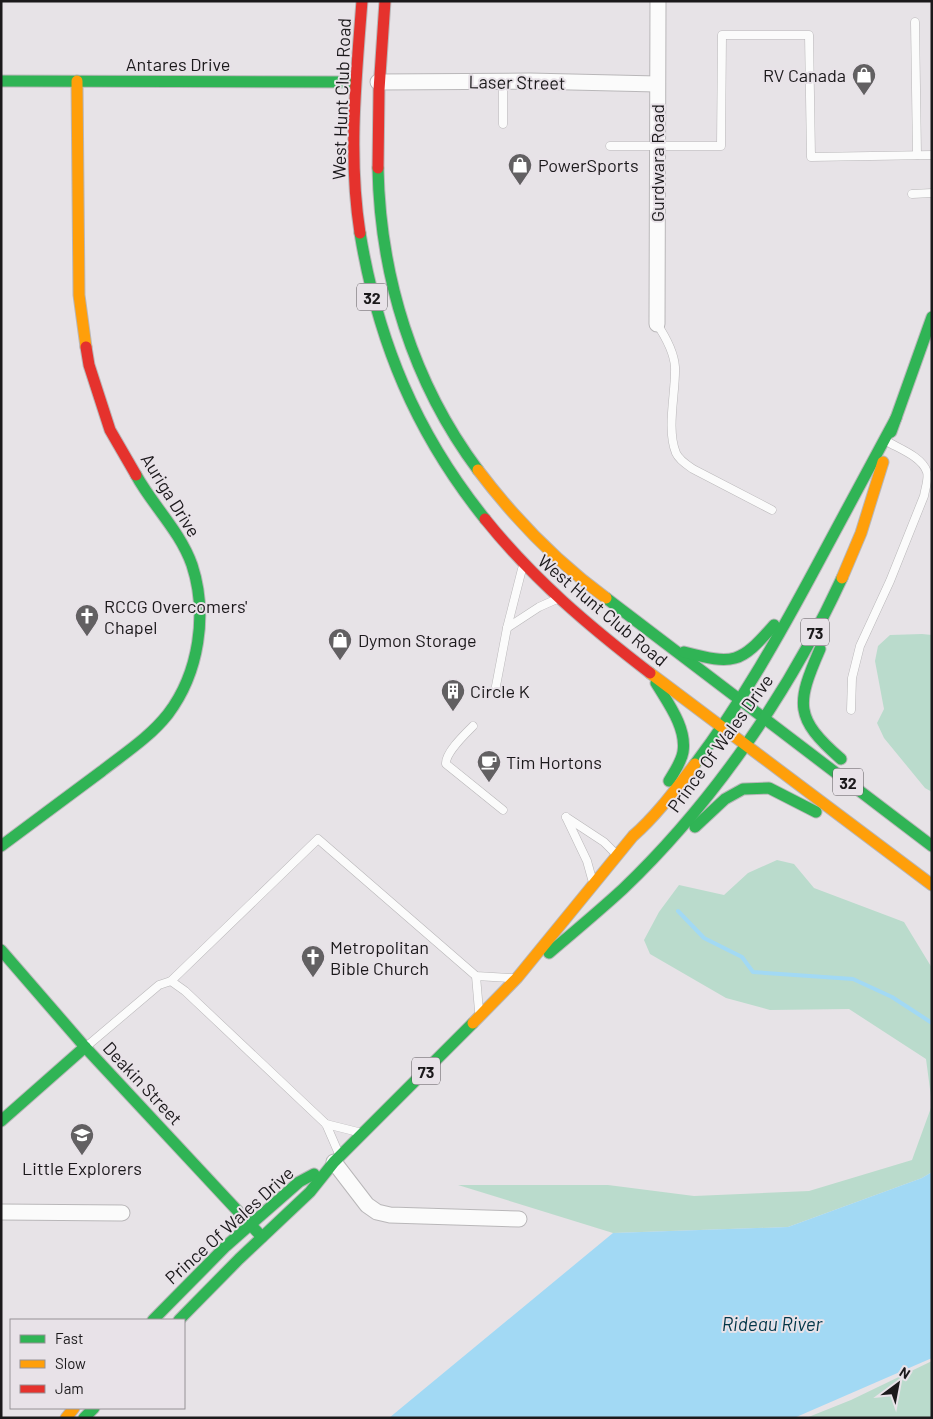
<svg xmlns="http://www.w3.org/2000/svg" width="933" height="1419" font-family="Barlow,sans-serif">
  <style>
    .green { fill: #badbcc }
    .water { fill: #a2d9f4 }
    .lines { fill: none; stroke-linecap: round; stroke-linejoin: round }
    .stream { stroke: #a2d9f4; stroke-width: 4 }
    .lane-casing { stroke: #b9b7b9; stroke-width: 9 }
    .street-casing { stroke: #b9b7b9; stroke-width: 17 }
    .fast-casing { stroke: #b9b7b9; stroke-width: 13 }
    .slow-casing { stroke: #b9b7b9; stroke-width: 13 }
    .jam-casing { stroke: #b9b7b9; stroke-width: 13 }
    .lane { stroke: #fbfbfb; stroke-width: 8 }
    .street { stroke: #fbfbfb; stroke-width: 15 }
    .fast { stroke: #30b455; stroke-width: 11 }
    .slow { stroke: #ff9f0a; stroke-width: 11 }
    .jam { stroke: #e5322d; stroke-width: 11 }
    .labels { text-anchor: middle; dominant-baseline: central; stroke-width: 4; stroke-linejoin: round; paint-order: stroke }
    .shield { fill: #e8e2e8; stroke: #585558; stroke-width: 1 }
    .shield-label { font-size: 16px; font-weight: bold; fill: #1b191b }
    .street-label { font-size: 18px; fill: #1b191b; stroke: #e8e2e8 }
    .poi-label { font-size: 18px; fill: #1b191b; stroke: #e8e2e8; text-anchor: start }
    .water-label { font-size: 19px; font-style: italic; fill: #023648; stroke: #e8e2e8 }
  </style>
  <rect width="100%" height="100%" fill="#e7e3e7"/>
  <!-- green -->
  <g class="green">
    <path d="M 922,634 L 932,635 L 932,792 L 925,788 L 884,738 L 877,723 L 884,709 L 875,661 L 878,646 L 890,635 Z"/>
    <path d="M 777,860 L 794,864 L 814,888 L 904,922 L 932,968 L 932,1104 L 926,1059 L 849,1009 L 770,1010 L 726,998 L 650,954 L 644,940 L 659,912 L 679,885 L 724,895 L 748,873 Z"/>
    <path d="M 932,1105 L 932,1172 L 922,1178 L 788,1227 L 613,1233 L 458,1185 L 608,1185 L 694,1196 L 809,1191 L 912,1160 Z"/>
    <path d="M 932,1361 L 932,1418 L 806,1418 L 851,1400 Z"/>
  </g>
  <!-- water -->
  <path class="water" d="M 932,1172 L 932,1358 L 794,1418 L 389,1418 L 613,1233 L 788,1227 L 922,1178 Z"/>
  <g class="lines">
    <!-- stream -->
    <path class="stream" d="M 678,911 L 704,938 L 742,957 L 753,972 L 853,979 L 892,997 L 932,1023"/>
    <!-- lane casing -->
    <g class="lane-casing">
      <g id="lane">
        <path d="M 915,22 L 917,155"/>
        <path d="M 503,81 L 503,124"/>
        <path d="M 610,146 L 721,146 L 722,35 L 809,35 L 811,157 L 932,155"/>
        <path d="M 912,194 L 932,193"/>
        <path d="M 657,324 C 665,336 674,352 675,367 C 676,392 666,429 676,453 C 679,460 687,465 693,469 L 772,510"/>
        <path d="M 507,628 L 539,607 L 557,599"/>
        <path d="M 496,686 L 507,628 L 522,569"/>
        <path d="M 851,710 L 852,678 L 860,646 L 890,581 L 924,496 C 925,489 929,479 927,472 C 922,457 900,449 888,442"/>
        <path d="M 473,726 C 465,734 445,753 446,764 L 503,810"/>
        <path d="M 566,817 L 587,861 L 592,879"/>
        <path d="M 566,817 L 604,842 L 616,854"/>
        <path d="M 476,976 L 479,1011"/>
        <path d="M 171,981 L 318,839 L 476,976 L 511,978"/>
        <path d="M 87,1046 L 159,985 L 171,981 L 185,991 L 326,1124 L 339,1154"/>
        <path d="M 326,1124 L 358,1132"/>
      </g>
    </g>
    <!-- street casing -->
    <g class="street-casing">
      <g id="street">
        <path d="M 378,82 L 529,81 L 657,84"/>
        <path d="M 657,324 L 658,1"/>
        <path d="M 334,1162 L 367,1205 L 377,1212 L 390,1215 L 519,1219"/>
        <path d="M 1,1212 L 122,1213"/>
      </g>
    </g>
    <!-- fast casing -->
    <g class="fast-casing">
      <g id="fast">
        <path d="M 1,81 L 355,82"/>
        <path d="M 378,168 C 380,276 413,383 478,470"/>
        <path d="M 360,233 C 378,342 416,433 485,519"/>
        <path d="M 891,432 L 932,317"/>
        <path d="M 606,598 L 932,846"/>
        <path d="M 820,649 C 796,704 794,718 841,759"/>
        <path d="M 684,652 C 734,665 740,664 774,625"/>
        <path d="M 656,683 C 668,703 687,728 683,752 C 681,763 674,772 669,781"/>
        <path d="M 695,764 C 742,702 780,634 817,565 C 843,516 870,467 896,418"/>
        <path d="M 695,827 L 725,799 L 743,789 L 769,788 L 816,812"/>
        <path d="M 1,846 C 35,821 68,796 102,771 C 125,753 150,737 168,714 C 199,673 208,614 192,565 C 180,531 153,506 136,475"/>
        <path d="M 1,950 L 85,1047 L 262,1237"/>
        <path d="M 549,953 C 574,932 599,911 623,889 C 713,803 790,691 842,578"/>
        <path d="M 1,1121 L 85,1047"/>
        <path d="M 153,1320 L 226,1246 L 299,1182 L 314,1174"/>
        <path d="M 179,1320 L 239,1259 L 310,1192 L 334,1162 L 473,1023"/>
        <path d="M 84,1418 L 94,1408"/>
      </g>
    </g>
    <!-- slow casing -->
    <g class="slow-casing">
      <g id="slow">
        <path d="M 77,81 L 79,295 L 86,347"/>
        <path d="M 478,470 C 515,519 557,562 606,598"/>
        <path d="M 842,578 L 861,533 L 883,462"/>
        <path d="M 650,673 L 932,885"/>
        <path d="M 473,1023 L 517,978 L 633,836 C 657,815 675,790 695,764"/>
        <path d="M 66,1418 L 74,1408"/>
      </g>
    </g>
    <!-- jam casing -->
    <g class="jam-casing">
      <g id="jam">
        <path d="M 378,168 L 379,90 L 385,1"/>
        <path d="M 360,233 C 348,157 356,78 362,1"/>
        <path d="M 86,347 L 89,365 L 110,430 L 136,475"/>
        <path d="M 485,519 C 533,579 590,627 650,673"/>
      </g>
    </g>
    <!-- lane -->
    <use href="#lane" class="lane"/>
    <!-- street -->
    <use href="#street" class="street"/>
    <!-- fast -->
    <use href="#fast" class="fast"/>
    <!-- slow -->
    <use href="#slow" class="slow"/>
    <!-- jam -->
    <use href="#jam" class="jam"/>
  </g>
  <!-- icons -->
  <defs>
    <g id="shop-pin" transform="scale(1.25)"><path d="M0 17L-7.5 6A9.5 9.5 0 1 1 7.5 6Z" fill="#626062" stroke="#e8e2e8"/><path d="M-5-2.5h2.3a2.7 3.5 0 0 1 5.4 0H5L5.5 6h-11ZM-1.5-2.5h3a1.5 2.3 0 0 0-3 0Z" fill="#fff"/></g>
    <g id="church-pin" transform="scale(1.25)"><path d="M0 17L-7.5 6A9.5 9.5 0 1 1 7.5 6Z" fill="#626062" stroke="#e8e2e8"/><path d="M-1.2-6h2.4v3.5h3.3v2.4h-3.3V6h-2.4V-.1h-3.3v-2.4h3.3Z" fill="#fff"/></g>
    <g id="building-pin" transform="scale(1.25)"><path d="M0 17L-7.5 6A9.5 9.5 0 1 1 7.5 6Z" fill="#626062" stroke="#e8e2e8"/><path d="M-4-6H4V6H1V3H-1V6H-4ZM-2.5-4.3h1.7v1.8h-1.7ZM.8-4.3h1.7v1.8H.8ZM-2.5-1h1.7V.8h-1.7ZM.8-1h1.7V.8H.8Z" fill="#fff"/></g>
    <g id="cafe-pin" transform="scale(1.25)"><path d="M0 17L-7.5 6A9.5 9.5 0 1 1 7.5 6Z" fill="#626062" stroke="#e8e2e8"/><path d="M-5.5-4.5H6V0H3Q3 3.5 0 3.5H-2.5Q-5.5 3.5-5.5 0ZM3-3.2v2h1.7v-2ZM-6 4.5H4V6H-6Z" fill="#fff"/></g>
    <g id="school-pin" transform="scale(1.25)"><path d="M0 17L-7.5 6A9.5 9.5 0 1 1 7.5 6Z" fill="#626062" stroke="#e8e2e8"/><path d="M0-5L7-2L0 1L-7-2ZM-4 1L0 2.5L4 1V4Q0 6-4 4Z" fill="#fff"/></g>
  </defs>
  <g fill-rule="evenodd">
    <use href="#shop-pin" x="864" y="75"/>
    <use href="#shop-pin" x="520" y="165"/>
    <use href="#church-pin" x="87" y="616"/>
    <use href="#shop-pin" x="340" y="640"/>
    <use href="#building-pin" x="453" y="691"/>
    <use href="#cafe-pin" x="489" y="762"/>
    <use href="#church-pin" x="313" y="957"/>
    <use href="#school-pin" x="82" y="1135"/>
  </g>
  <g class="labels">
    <!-- shield labels -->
    <g class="shield">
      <rect x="357" y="283.5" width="30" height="27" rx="4"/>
      <rect x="801" y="618.5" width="28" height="27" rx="4"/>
      <rect x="833" y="768.5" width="30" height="27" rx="4"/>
      <rect x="412" y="1057.5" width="28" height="27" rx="4"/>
    </g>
    <g class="shield-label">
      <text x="372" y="297">32</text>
      <text x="815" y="632">73</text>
      <text x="848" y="782">32</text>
      <text x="426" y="1071">73</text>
    </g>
    <!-- street labels -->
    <g class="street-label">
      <text x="178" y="64">Antares Drive</text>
      <text transform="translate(517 82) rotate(1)">Laser Street</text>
      <text transform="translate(341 99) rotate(-88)">West Hunt Club Road</text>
      <text transform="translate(657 163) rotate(-90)">Gurdwara Road</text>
      <text transform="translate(171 495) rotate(58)">Auriga Drive</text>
      <text transform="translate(603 610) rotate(40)">West Hunt Club Road</text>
      <text transform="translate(720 743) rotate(-54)">Prince Of Wales Drive</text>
      <text transform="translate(143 1083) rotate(47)">Deakin Street</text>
      <text transform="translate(229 1225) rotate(-42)">Prince Of Wales Drive</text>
    </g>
    <!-- poi labels -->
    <g class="poi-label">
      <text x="846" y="75" text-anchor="end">RV Canada</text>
      <text x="538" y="165">PowerSports</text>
      <text x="104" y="606">RCCG Overcomers'<tspan x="104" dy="21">Chapel</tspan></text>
      <text x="358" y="640">Dymon Storage</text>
      <text x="470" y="691">Circle K</text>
      <text x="506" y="762">Tim Hortons</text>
      <text x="330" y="947">Metropolitan<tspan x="330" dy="21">Bible Church</tspan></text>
      <text x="82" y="1168" text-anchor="middle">Little Explorers</text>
    </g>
    <!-- water labels -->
    <g class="water-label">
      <text x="772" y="1323">Rideau River</text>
    </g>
  </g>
  <!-- border -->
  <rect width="933" height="1419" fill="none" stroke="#1b191b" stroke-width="5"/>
  <!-- legend -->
  <rect x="10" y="1319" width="175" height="90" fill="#e8e2e8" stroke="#969296"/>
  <rect x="20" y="1335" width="25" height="8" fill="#30b455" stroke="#969296"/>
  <text x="55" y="1344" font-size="15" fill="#1b191b">Fast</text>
  <rect x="20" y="1360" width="25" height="8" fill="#ff9f0a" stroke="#969296"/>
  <text x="55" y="1369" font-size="15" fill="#1b191b">Slow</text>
  <rect x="20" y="1385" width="25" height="8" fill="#e5322d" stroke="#969296"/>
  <text x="55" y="1394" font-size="15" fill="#1b191b">Jam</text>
  <!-- north arrow -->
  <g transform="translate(898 1384) rotate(32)" stroke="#e8e2e8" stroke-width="4" paint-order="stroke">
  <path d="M0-4L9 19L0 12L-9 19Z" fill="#1b191b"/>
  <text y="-8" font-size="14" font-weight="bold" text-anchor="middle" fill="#1b191b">N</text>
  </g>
</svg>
